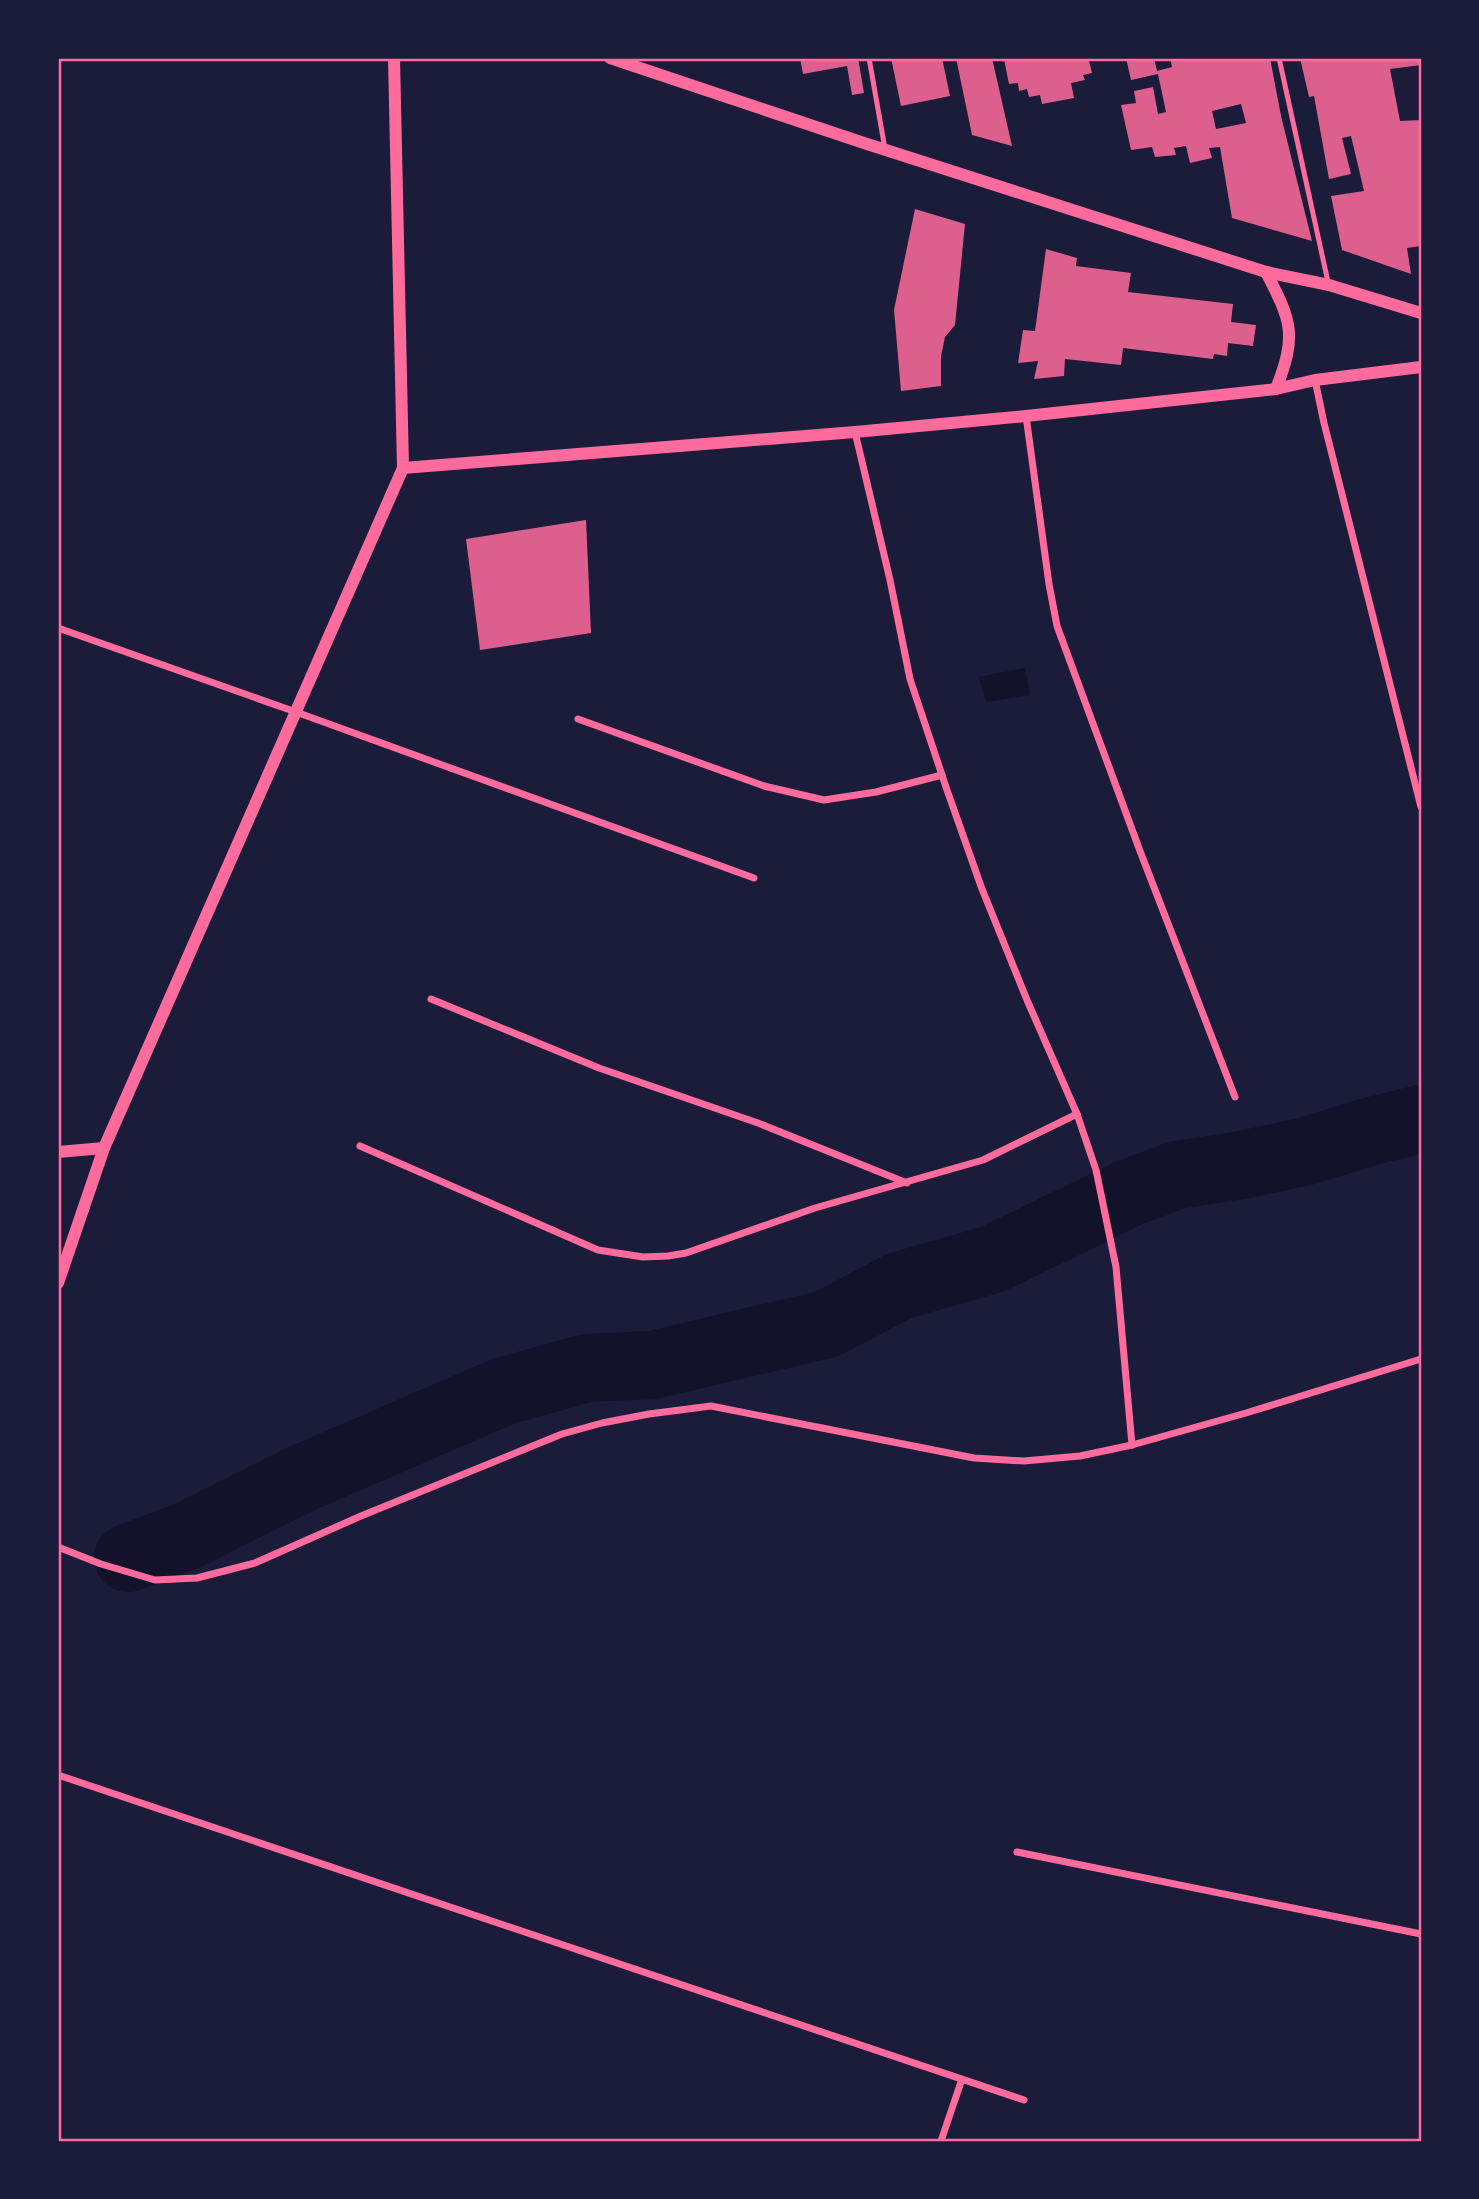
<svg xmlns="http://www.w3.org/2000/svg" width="1479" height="2199" font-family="Bitter,serif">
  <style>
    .water { fill: #12122b }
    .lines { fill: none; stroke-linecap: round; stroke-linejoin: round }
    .river { stroke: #12122b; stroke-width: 68 }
    .building { fill: #dd5f8e; fill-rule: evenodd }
    .service { stroke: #ff6b9d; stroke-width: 5 }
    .minor { stroke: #ff6b9d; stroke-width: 7 }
    .tertiary { stroke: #ff6b9d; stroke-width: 12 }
    .neatline { fill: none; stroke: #ff6b9d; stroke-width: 2.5 }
  </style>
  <rect width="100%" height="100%" fill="#1b1b3a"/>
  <!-- water -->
  <path class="water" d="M 1025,668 L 1030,695 L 986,702 L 979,677 Z"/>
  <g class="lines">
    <!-- river -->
    <path class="river" d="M 128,1558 L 189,1535 L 303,1478 L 504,1391 L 587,1368 L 652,1365 L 827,1324 L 899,1286 L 993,1259 L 1129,1193 L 1177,1175 L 1242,1165 L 1307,1151 L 1368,1132 L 1421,1119"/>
  </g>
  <!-- building -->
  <g class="building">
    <path d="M 800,58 L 858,58 L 864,93 L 852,95 L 847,66 L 803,74 Z"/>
    <path d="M 891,58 L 942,58 L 950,96 L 901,106 Z"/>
    <path d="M 956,58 L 992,58 L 1012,146 L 972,135 Z"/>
    <path d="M 1009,58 L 1097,58 L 1098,59 L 1089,61 L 1092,73 L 1083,75 L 1085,80 L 1071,83 L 1074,98 L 1042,104 L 1040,95 L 1029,97 L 1027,89 L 1019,91 L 1018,83 L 1009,84 L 1004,59 Z"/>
    <path d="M 1126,58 L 1154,58 L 1157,71 L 1172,67 L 1170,58 L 1270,58 L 1281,116 L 1312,241 L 1232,218 L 1220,147 L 1209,148 L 1212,158 L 1190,163 L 1186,146 L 1174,148 L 1176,155 L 1155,157 L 1152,147 L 1131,150 L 1121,105 L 1136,103 L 1134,91 L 1153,87 L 1158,114 L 1166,112 L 1158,74 L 1131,80 ZM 1241,104 L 1246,123 L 1216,129 L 1212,111 Z"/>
    <path d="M 1300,58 L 1421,58 L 1421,65 L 1390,69 L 1400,121 L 1421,120 L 1421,246 L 1407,248 L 1411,274 L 1342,250 L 1331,196 L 1364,191 L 1351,136 L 1342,138 L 1351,174 L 1329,179 L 1314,96 L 1309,97 Z"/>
    <path d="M 915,209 L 965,224 L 955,325 L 945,337 L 941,356 L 941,386 L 901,391 L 894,310 Z"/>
    <path d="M 1046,249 L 1077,258 L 1076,266 L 1131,273 L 1128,292 L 1233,304 L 1231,322 L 1256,325 L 1253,346 L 1228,343 L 1227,356 L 1214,354 L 1213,359 L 1123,348 L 1121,365 L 1065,359 L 1064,376 L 1034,379 L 1038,361 L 1018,363 L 1023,330 L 1035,331 Z"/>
    <path d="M 586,520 L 591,633 L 480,650 L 466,539 Z"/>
  </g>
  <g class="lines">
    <!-- service -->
    <g class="service">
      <path d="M 869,58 L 885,149"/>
      <path d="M 1279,58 L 1328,282"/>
    </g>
    <!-- minor -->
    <g class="minor">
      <path d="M 1315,380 L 1324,423 L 1421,807"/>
      <path d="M 1026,416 L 1049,584 L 1057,626 L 1140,851 L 1235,1097"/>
      <path d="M 855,432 L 890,580 L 910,679 L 947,790 L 982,889 L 1027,1000 L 1077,1114 L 1096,1170 L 1116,1267 L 1132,1445"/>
      <path d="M 58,628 L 296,712 L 754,878"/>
      <path d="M 578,719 L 764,786 L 824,800 L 876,792 L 942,775"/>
      <path d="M 431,999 L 599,1068 L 758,1123 L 907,1183"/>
      <path d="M 360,1146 L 598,1250 L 643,1257 L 668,1256 L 686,1253 L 815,1208 L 983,1160 L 1077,1114"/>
      <path d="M 58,1547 L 101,1564 L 155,1580 L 197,1578 L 255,1563 L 361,1516 L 562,1434 L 602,1423 L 649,1414 L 711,1406 L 974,1458 L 1024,1461 L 1080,1456 L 1132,1445 L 1246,1413 L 1421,1359"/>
      <path d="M 58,1775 L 1024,2100"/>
      <path d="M 1017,1852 L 1421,1934"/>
      <path d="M 941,2141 L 962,2079"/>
    </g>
    <!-- tertiary -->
    <g class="tertiary">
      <path d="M 610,58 L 864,143 L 1266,272 L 1329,285 L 1421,313"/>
      <path d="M 1266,272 C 1292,322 1297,335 1276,389"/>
      <path d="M 403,468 L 855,432 L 1026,416 L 1276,389 L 1315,380 L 1421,367"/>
      <path d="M 58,1152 L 104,1148"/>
      <path d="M 58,1283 L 104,1148 L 403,468 L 394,58"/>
    </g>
  </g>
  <!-- border -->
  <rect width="1479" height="2199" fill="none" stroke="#1b1b3a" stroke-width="119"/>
  <rect x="60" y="60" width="1360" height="2080" class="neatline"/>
</svg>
